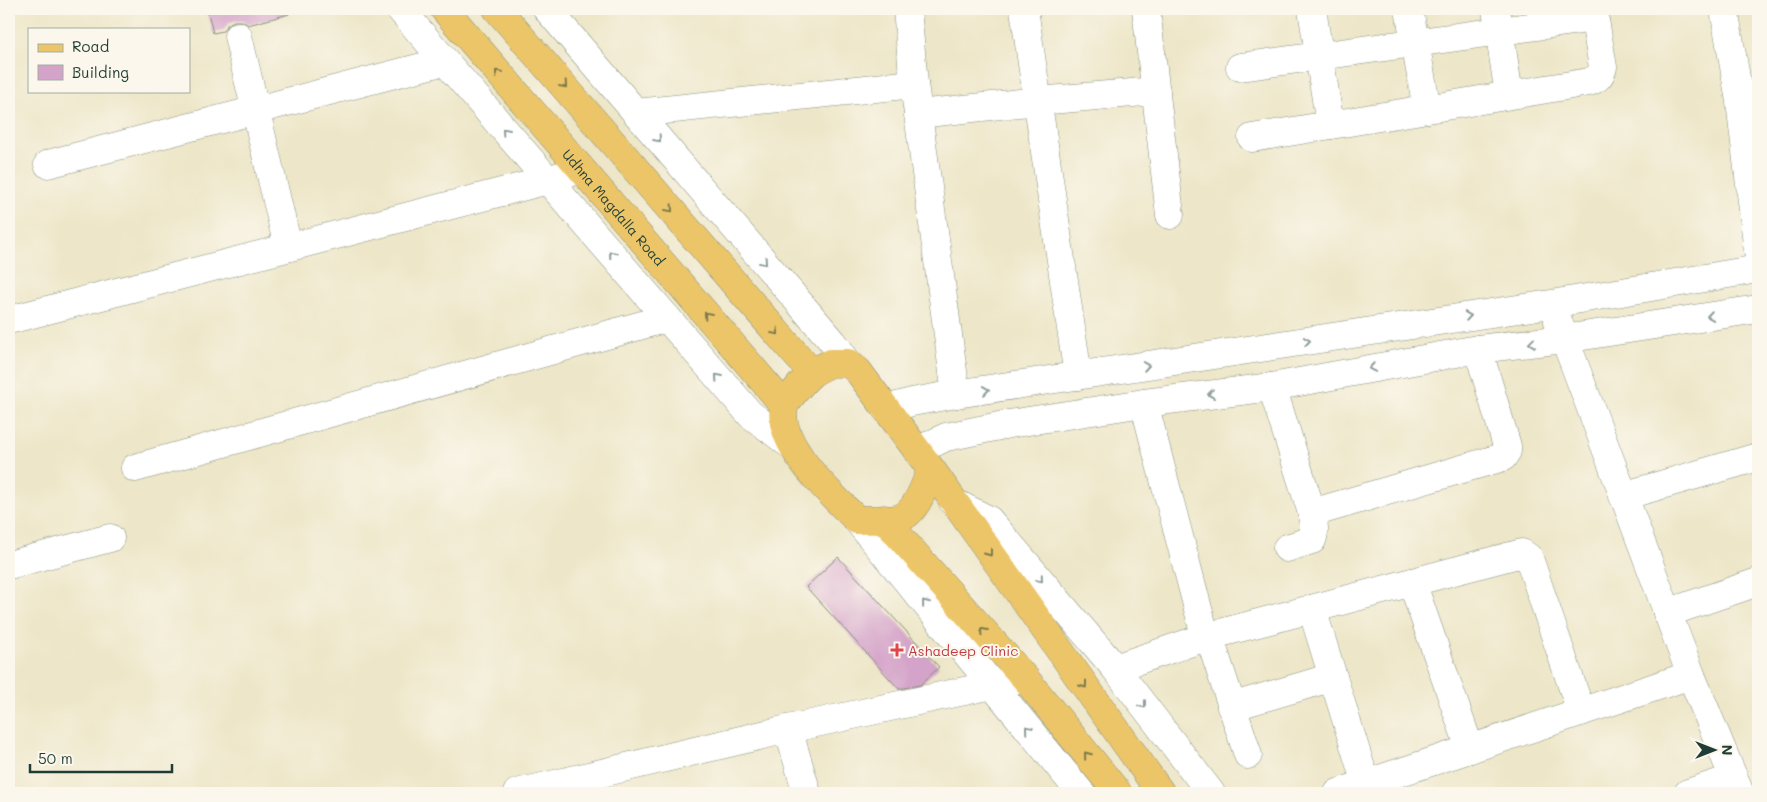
<svg xmlns="http://www.w3.org/2000/svg" width="1767" height="802" font-family="Mali,sans-serif">
  <style>
    .building { fill: #d4a3c9 }
    .lines { fill: none; stroke-linecap: round; stroke-linejoin: round }
    .minor-casing { stroke: #86927e; stroke-width: 29 }
    .major-casing { stroke: #86927e; stroke-width: 29 }
    .minor { stroke: #fff; stroke-width: 28 }
    .major { stroke: #edc569; stroke-width: 28 }
    .oneway { stroke: #7c7a4c }
    .oneway2 { stroke: #8f9e9a }
    .health-dot { fill: #e0444e; stroke: #fbf7ec; stroke-width: 2 }
    .labels { text-anchor: middle; dominant-baseline: central; stroke-width: 4; stroke-linejoin: round; paint-order: stroke }
    .street-label { font-size: 14px; fill: #1f3d34; stroke: #fbf7ec }
    .health-label { font-size: 14px; fill: #be3a42; stroke: #fbf7ec; text-anchor: start }
  </style>
  <rect width="100%" height="100%" fill="#fbf7ec"/>
  <filter id="ink" filterUnits="userSpaceOnUse"><feTurbulence type="fractalNoise" baseFrequency=".02" numOctaves="2"/><feDisplacementMap in="SourceGraphic" scale="10" xChannelSelector="R" yChannelSelector="G"/><feConvolveMatrix kernelMatrix="1 2 1 2 8 2 1 2 1" color-interpolation-filters="sRGB"/></filter>
  <filter id="wash" filterUnits="userSpaceOnUse"><feTurbulence type="fractalNoise" baseFrequency=".0096" numOctaves="4" result="noise"/><feDisplacementMap in="SourceGraphic" scale="20" xChannelSelector="R" yChannelSelector="G"/><feGaussianBlur stdDeviation="1.12" result="paint"/><feColorMatrix in="noise" values="0 0 0 0 0 0 0 0 0 0 0 0 0 0 0 0 0 1.4 0 .05"/><feComposite in="paint" operator="in"/></filter>
  <g filter="url(#wash)">
    <rect width="100%" height="100%" fill="#ede6c8"/>
    <g id="blocks">
      <!-- building -->
      <g class="building">
        <path d="M 207,9 L 288,9 L 289,14 L 248,25 L 242,21 L 234,21 L 228,24 L 223,31 L 213,33 Z"/>
        <path d="M 838,557 L 939,667 L 920,685 L 899,689 L 806,587 Z"/>
      </g>
    </g>
  </g>
  <g filter="url(#ink)">
    <use href="#blocks" fill-opacity="0" stroke="#86927e" stroke-width="1"/>
    <g class="lines">
      <!-- minor casing -->
      <g class="minor-casing">
        <g id="minor">
          <path d="M 400,9 L 750,414 L 792,446"/>
          <path d="M 547,9 L 833,342 L 848,363"/>
          <path d="M 907,9 L 914,84 L 956,394"/>
          <path d="M 1024,9 L 1078,376"/>
          <path d="M 1146,9 L 1170,215"/>
          <path d="M 1312,9 L 1330,125"/>
          <path d="M 1409,9 L 1427,109"/>
          <path d="M 1496,9 L 1509,95"/>
          <path d="M 1724,9 L 1740,101 L 1758,252"/>
          <path d="M 238,36 L 288,247"/>
          <path d="M 1240,67 L 1595,18"/>
          <path d="M 636,113 L 914,84"/>
          <path d="M 918,114 L 1038,101 L 1156,91"/>
          <path d="M 1252,138 L 1589,82 C 1597,79 1601,76 1603,67 L 1593,9"/>
          <path d="M 48,164 L 445,61"/>
          <path d="M 9,320 L 548,180 L 581,169"/>
          <path d="M 1558,321 L 1691,675 L 1740,793"/>
          <path d="M 1272,387 L 1312,513 C 1313,523 1316,531 1312,540 L 1287,548"/>
          <path d="M 1144,403 L 1202,624"/>
          <path d="M 886,409 L 912,402 L 956,394 L 1551,304 L 1758,269"/>
          <path d="M 917,451 L 946,437 L 1009,424 L 1144,403 L 1272,387 L 1478,349 L 1564,339 L 1758,309"/>
          <path d="M 135,468 L 667,318"/>
          <path d="M 1623,496 L 1758,457"/>
          <path d="M 953,502 L 989,520 L 1115,668 L 1211,793"/>
          <path d="M 1312,513 L 1503,457 L 1507,451 L 1507,446 L 1478,349"/>
          <path d="M 857,520 L 1081,793"/>
          <path d="M 9,565 L 110,538"/>
          <path d="M 1412,582 L 1470,749"/>
          <path d="M 1312,609 L 1366,784"/>
          <path d="M 1667,613 L 1758,582"/>
          <path d="M 1209,636 L 1248,755"/>
          <path d="M 1115,668 L 1209,636 L 1522,553 L 1529,558 L 1532,567 L 1581,712"/>
          <path d="M 1231,707 L 1333,677"/>
          <path d="M 788,729 L 807,793"/>
          <path d="M 517,793 L 788,729 L 1025,678"/>
          <path d="M 1338,793 L 1691,675"/>
          <path d="M 1688,793 L 1734,778"/>
        </g>
      </g>
      <!-- major casing -->
      <g class="major-casing">
        <g id="major">
          <path id="s1" d="M 444,9 L 784,405"/>
          <path d="M 497,9 L 812,373"/>
          <path d="M 831,363 L 848,363 L 858,371 L 931,469 C 925,485 916,516 896,519 C 886,521 868,519 857,520 C 832,495 776,445 784,407 C 786,401 805,379 811,374 C 816,370 825,366 831,363 Z"/>
          <path d="M 931,469 L 1161,793"/>
          <path d="M 884,519 L 1025,678 L 1118,793"/>
        </g>
      </g>
      <!-- minor -->
      <use href="#minor" class="minor"/>
      <!-- major -->
      <use href="#major" class="major"/>
    </g>
    <!-- one-way arrows -->
    <defs><path id="oneway-chevron" d="M-2-3.5L2.5 0L-2 3.5" fill="none" stroke-width="1.6" stroke-linecap="round" stroke-linejoin="round" transform="scale(1.25)"/></defs>
    <g class="oneway">
      <use href="#oneway-chevron" transform="translate(498 73) rotate(-131)"/>
      <use href="#oneway-chevron" transform="translate(564 85) rotate(49)"/>
      <use href="#oneway-chevron" transform="translate(670 209) rotate(49)"/>
      <use href="#oneway-chevron" transform="translate(707 315) rotate(-131)"/>
      <use href="#oneway-chevron" transform="translate(776 332) rotate(49)"/>
      <use href="#oneway-chevron" transform="translate(989 553) rotate(54)"/>
      <use href="#oneway-chevron" transform="translate(983 631) rotate(-132)"/>
      <use href="#oneway-chevron" transform="translate(1084 685) rotate(54)"/>
      <use href="#oneway-chevron" transform="translate(1087 755) rotate(-129)"/>
    </g>
    <g class="oneway2">
      <use href="#oneway-chevron" transform="translate(505 131) rotate(-131)"/>
      <use href="#oneway-chevron" transform="translate(658 139) rotate(49)"/>
      <use href="#oneway-chevron" transform="translate(612 254) rotate(-131)"/>
      <use href="#oneway-chevron" transform="translate(764 262) rotate(49)"/>
      <use href="#oneway-chevron" transform="translate(1468 316) rotate(-9)"/>
      <use href="#oneway-chevron" transform="translate(1710 316) rotate(171)"/>
      <use href="#oneway-chevron" transform="translate(1307 341) rotate(-9)"/>
      <use href="#oneway-chevron" transform="translate(1532 343) rotate(173)"/>
      <use href="#oneway-chevron" transform="translate(1146 366) rotate(-9)"/>
      <use href="#oneway-chevron" transform="translate(1372 368) rotate(170)"/>
      <use href="#oneway-chevron" transform="translate(718 377) rotate(-131)"/>
      <use href="#oneway-chevron" transform="translate(986 390) rotate(-8)"/>
      <use href="#oneway-chevron" transform="translate(1211 394) rotate(173)"/>
      <use href="#oneway-chevron" transform="translate(1040 579) rotate(50)"/>
      <use href="#oneway-chevron" transform="translate(925 603) rotate(-129)"/>
      <use href="#oneway-chevron" transform="translate(1143 705) rotate(53)"/>
      <use href="#oneway-chevron" transform="translate(1028 729) rotate(-130)"/>
    </g>
  </g>
  <!-- markers -->
  <path class="health-dot" d="M894.5 642.5h5v5h5v5h-5v5h-5v-5h-5v-5h5z"/>
  <g class="labels">
    <!-- street labels -->
    <g class="street-label">
      <text stroke="none"><textPath href="#s1" startOffset="261">Udhna Magdalla Road</textPath></text>
    </g>
    <!-- health labels -->
    <g class="health-label">
      <text x="908" y="650">Ashadeep Clinic</text>
    </g>
  </g>
  <!-- margin -->
  <rect width="1767" height="802" fill="none" stroke="#fbf7ec" stroke-width="30"/>
  <!-- legend -->
  <rect x="28" y="28" width="162" height="65" fill="#fbf7ec" stroke="#a3ada2"/>
  <rect x="38" y="44" width="25" height="8" fill="#edc569" stroke="#a3ada2"/>
  <text x="72" y="52" font-size="15" fill="#1f3d34">Road</text>
  <rect x="38" y="65" width="25" height="15" fill="#d4a3c9" stroke="#a3ada2"/>
  <text x="72" y="78" font-size="15" fill="#1f3d34">Building</text>
  <!-- north arrow -->
  <g transform="translate(1714 750) rotate(90)" stroke="#fbf7ec" stroke-width="4" paint-order="stroke">
  <path d="M0-4L9 19L0 12L-9 19Z" fill="#1f3d34"/>
  <text y="-8" font-size="14" font-weight="bold" text-anchor="middle" fill="#1f3d34">N</text>
  </g>
  <!-- scale -->
  <path d="M30 764v8h142v-8" fill="none" stroke="#1f3d34" stroke-width="2.5"/>
  <text x="38" y="764" font-size="15" fill="#1f3d34" stroke="#fbf7ec" stroke-width="4" paint-order="stroke">50 m</text>
</svg>
